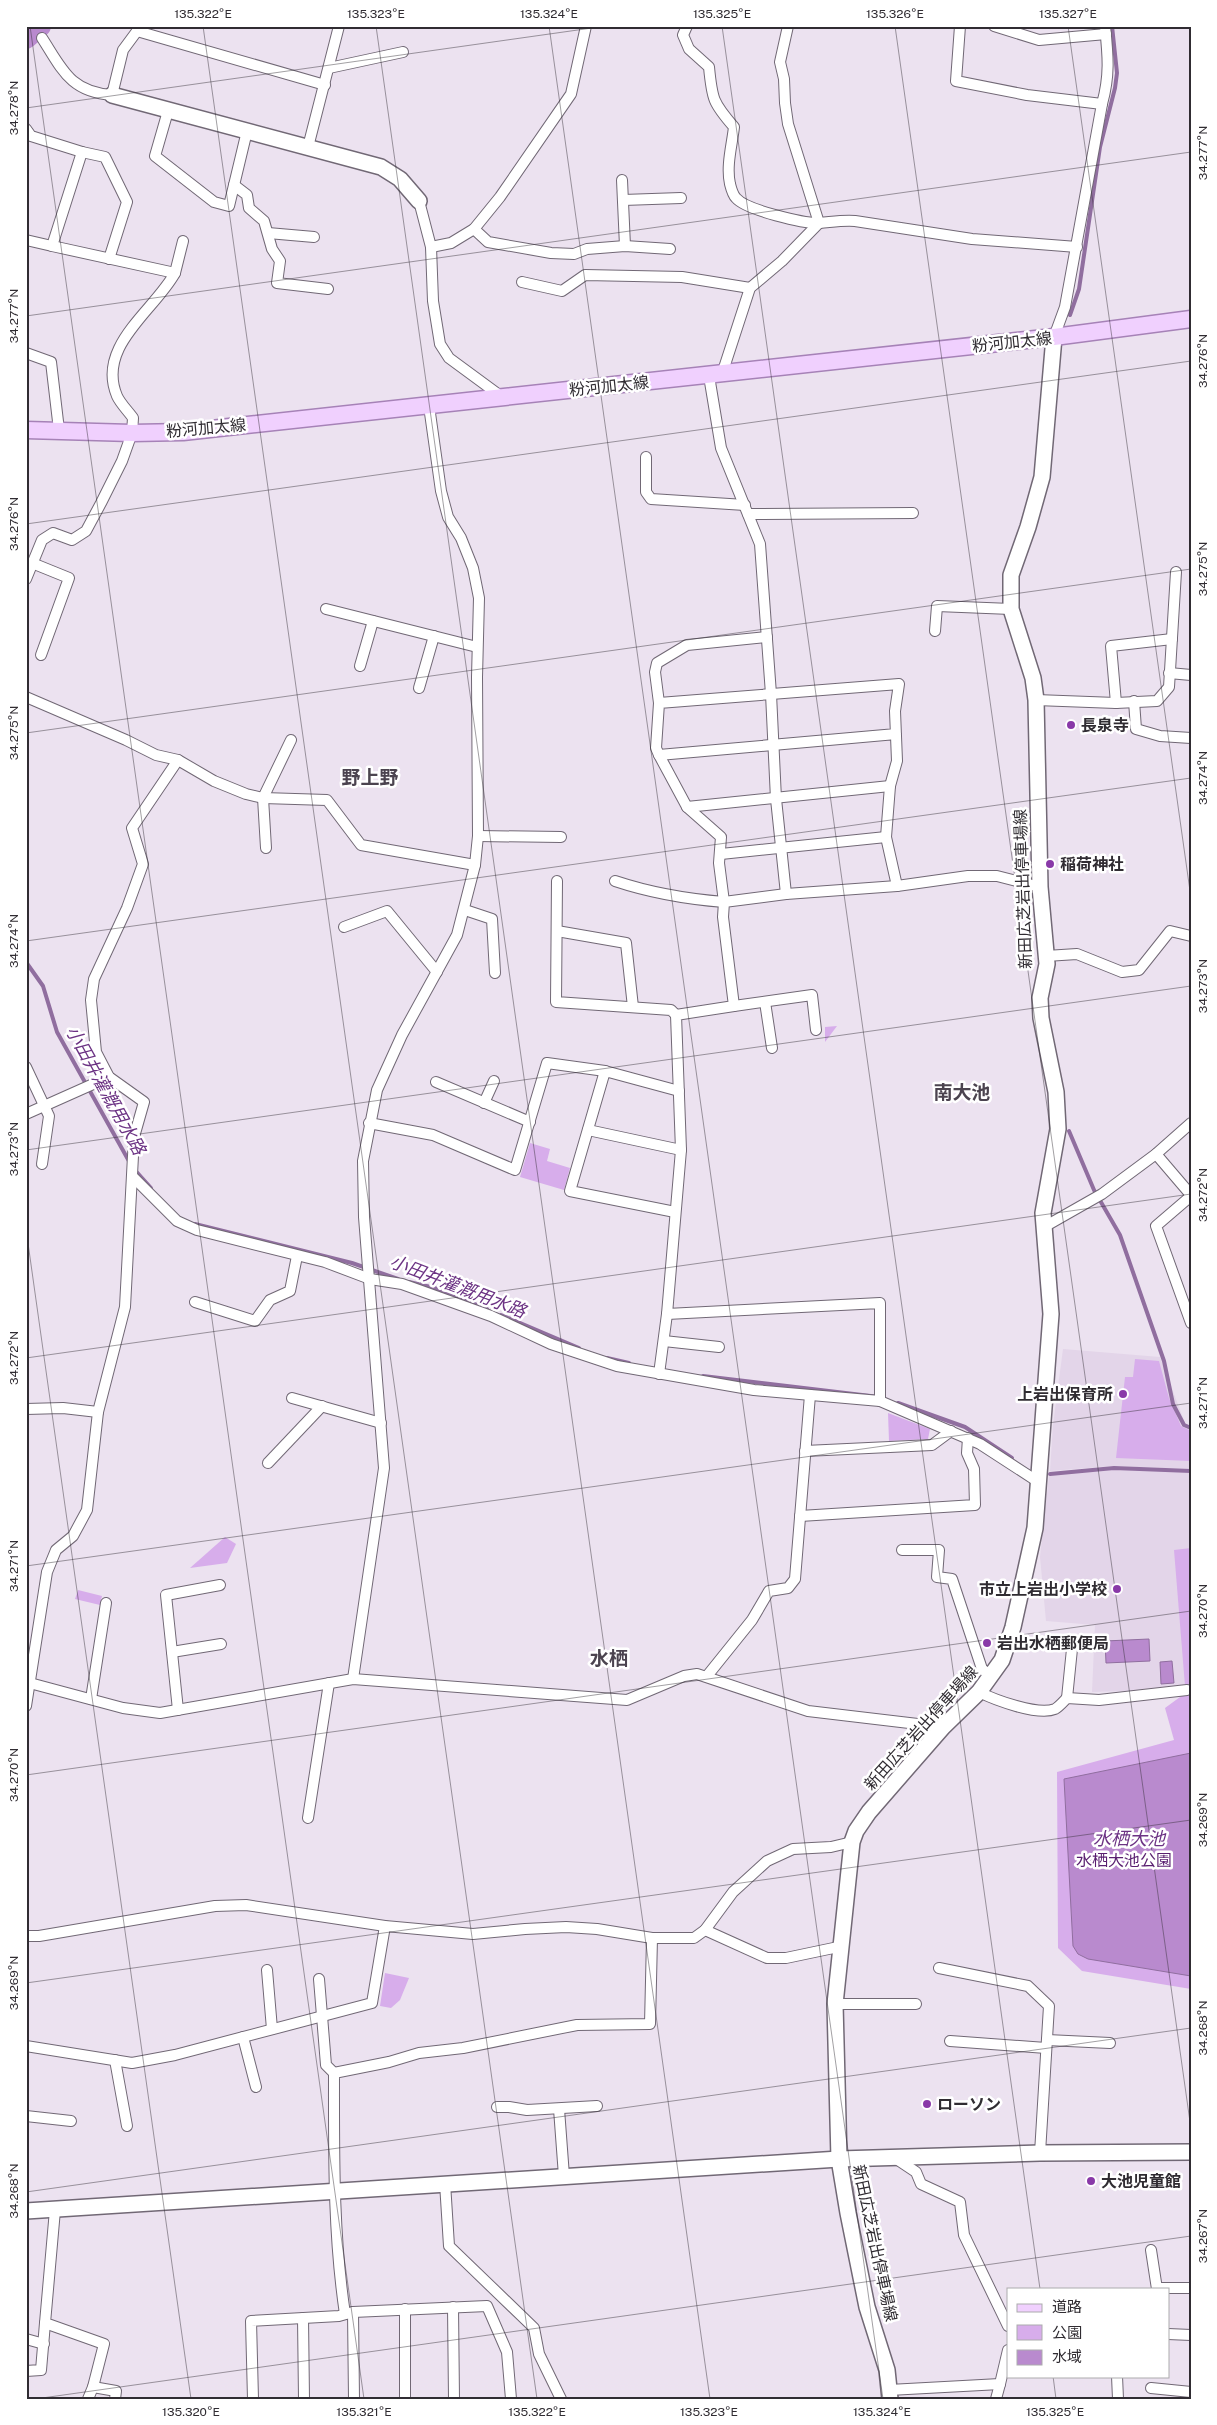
<svg xmlns="http://www.w3.org/2000/svg" width="1217" height="2425" font-family="'Public Sans','Noto Sans JP',sans-serif">
  <style>
    .built { fill: #e3d5e9 }
    .green { fill: #d7adeb }
    .water { fill: #b98ace; stroke: #906e9f }
    .lines { fill: none; stroke-linecap: round; stroke-linejoin: round }
    .stream { stroke: #906e9f; stroke-width: 4 }
    .river { stroke: #b98ace; stroke-width: 22 }
    .street-casing { stroke: #716875; stroke-width: 12 }
    .secondary-casing { stroke: #716875; stroke-width: 18 }
    .primary-casing { stroke: #a682b7; stroke-width: 19 }
    .street { stroke: #fff; stroke-width: 10 }
    .secondary { stroke: #fff; stroke-width: 15 }
    .primary { stroke: #f0d0fe; stroke-width: 16 }
    .ticks { fill: none; stroke: #302c32; stroke-width: 1; stroke-opacity: 0.45 }
    .poi-dot { fill: #8939a8; stroke: #fff; stroke-width: 2 }
    .labels { text-anchor: middle; dominant-baseline: central; stroke-width: 5; stroke-linejoin: round; paint-order: stroke }
    .street-label { font-size: 16px; fill: #302c32; stroke: #fff }
    .poi-label { font-size: 16px; font-weight: bold; fill: #302c32; stroke: #fff; text-anchor: start }
    .park-label { font-size: 16px; fill: #591f70; stroke: #fff }
    .water-label { font-size: 18px; font-style: italic; fill: #6c3384; stroke: #fff }
    .quarter-label { font-size: 19px; font-weight: bold; fill: #4b434f; stroke: #fff }
    .neatline { fill: none; stroke: #302c32; stroke-width: 2 }
    .ticks-label { font-size: 12px; text-anchor: middle; fill: #302c32 }
  </style>
  <rect width="100%" height="100%" fill="#ece2f0"/>
  <!-- built -->
  <g class="built">
    <path d="M 1063,1349 L 1160,1357 L 1185,1423 L 1191,1426 L 1191,1469 L 1112,1466 L 1050,1471 L 1053,1425 Z"/>
    <path d="M 1112,1469 L 1191,1472 L 1191,1689 L 1092,1692 L 1095,1625 L 1046,1621 L 1040,1557 L 1049,1475 Z"/>
  </g>
  <!-- green -->
  <g class="green">
    <path d="M 837,1026 L 825,1042 L 825,1027 Z"/>
    <path d="M 530,1143 L 550,1149 L 547,1161 L 570,1168 L 564,1190 L 520,1177 Z"/>
    <path d="M 1135,1359 L 1159,1361 L 1169,1398 L 1181,1426 L 1191,1431 L 1191,1461 L 1116,1458 L 1125,1377 L 1133,1377 Z"/>
    <path d="M 888,1413 L 930,1429 L 928,1439 L 889,1441 Z"/>
    <path d="M 225,1537 L 236,1544 L 227,1563 L 190,1568 Z"/>
    <path d="M 1191,1548 L 1191,1684 L 1185,1686 L 1174,1550 Z"/>
    <path d="M 78,1590 L 102,1596 L 100,1605 L 75,1599 Z"/>
    <path d="M 1191,1689 L 1191,1989 L 1082,1971 L 1058,1948 L 1057,1772 L 1174,1740 L 1165,1708 Z"/>
    <path d="M 385,1973 L 409,1978 L 400,2000 L 391,2008 L 380,2006 Z"/>
  </g>
  <!-- water -->
  <g class="water">
    <path d="M 1149,1639 L 1150,1661 L 1106,1663 L 1105,1641 Z"/>
    <path d="M 1172,1661 L 1174,1683 L 1161,1684 L 1160,1662 Z"/>
    <path d="M 1191,1753 L 1191,1976 L 1088,1959 L 1078,1954 L 1073,1946 L 1064,1779 Z"/>
  </g>
  <g class="lines">
    <!-- stream -->
    <g class="stream">
      <path d="M 1070,315 L 1079,289 L 1100,147 L 1115,88 L 1117,73 L 1112,26"/>
      <path d="M 26,962 L 43,986 L 57,1032 L 130,1163"/>
      <path d="M 1069,1131 L 1094,1190 L 1120,1235 L 1164,1361 L 1173,1404 L 1184,1425 L 1191,1428"/>
      <path d="M 134,1169 L 151,1188"/>
      <path d="M 195,1224 L 352,1263 L 398,1279"/>
      <path d="M 409,1282 L 435,1288 L 487,1309"/>
      <path d="M 501,1315 L 579,1348"/>
      <path d="M 607,1358 L 629,1363"/>
      <path d="M 703,1376 L 879,1397"/>
      <path d="M 898,1403 L 965,1427 L 1012,1458"/>
      <path d="M 1050,1474 L 1114,1468 L 1191,1471"/>
    </g>
    <!-- river -->
    <path class="river" d="M 26,38 L 40,26"/>
    <!-- street casing -->
    <g class="street-casing">
      <g id="street">
        <path d="M 687,26 L 683,35 L 689,49 L 709,67 C 712,99 713,103 734,127 C 732,145 726,166 730,184 C 731,188 733,195 736,198 C 746,210 805,224 820,223 C 832,222 843,220 855,221 L 972,239 L 1077,247"/>
        <path d="M 960,26 L 956,81 L 1027,95 L 1102,104"/>
        <path d="M 994,26 L 1039,40 L 1106,34"/>
        <path d="M 137,31 L 325,85"/>
        <path d="M 42,38 C 62,69 70,92 112,95 L 123,50 L 140,27"/>
        <path d="M 329,68 L 403,52"/>
        <path d="M 168,111 L 155,156 L 214,202 L 229,206 L 247,131"/>
        <path d="M 26,129 L 31,136 L 82,152 L 105,157 L 127,202 L 109,259"/>
        <path d="M 308,147 L 339,26"/>
        <path d="M 622,180 L 625,246"/>
        <path d="M 234,185 L 247,195 L 249,208 L 264,221 L 272,249 L 280,261 L 277,283 L 328,289"/>
        <path d="M 623,200 L 681,198"/>
        <path d="M 419,201 L 431,247 L 433,301 L 440,344 L 449,358 L 502,397"/>
        <path d="M 474,229 L 488,242 L 551,253 L 574,254 L 587,249 L 625,246 L 670,249"/>
        <path d="M 268,233 L 314,237"/>
        <path d="M 26,240 L 52,246 L 82,152"/>
        <path d="M 431,247 L 451,243 L 474,229 L 500,197 L 571,94 L 586,26"/>
        <path d="M 175,273 L 183,241"/>
        <path d="M 522,282 L 562,291 L 585,275 L 682,277 L 750,288"/>
        <path d="M 1054,337 L 1065,307 L 1102,104 C 1110,75 1108,56 1105,26"/>
        <path d="M 26,353 L 51,362 L 59,430"/>
        <path d="M 722,374 L 750,288 L 782,261 L 819,223 L 788,124 L 785,103 L 784,79 L 780,62 L 788,26"/>
        <path d="M 709,376 L 721,448 L 760,544 L 771,694 L 776,799 L 786,894"/>
        <path d="M 646,457 L 646,492 L 651,499 L 745,505"/>
        <path d="M 748,514 L 913,513"/>
        <path d="M 32,563 L 69,578 L 41,655"/>
        <path d="M 26,579 L 42,540 L 53,533 L 72,540 L 86,531 L 101,503 L 122,461 L 132,433 L 133,418 C 128,411 120,403 117,396 C 96,346 154,311 175,273 L 52,246"/>
        <path d="M 326,609 L 477,647"/>
        <path d="M 935,631 L 937,606 L 1011,609"/>
        <path d="M 360,666 L 373,621"/>
        <path d="M 1169,673 L 1191,675"/>
        <path d="M 419,688 L 434,636"/>
        <path d="M 26,697 L 126,740 L 156,755 L 178,760 L 214,781 L 246,794 L 263,798 L 327,800 L 361,845 L 475,865"/>
        <path d="M 1036,700 L 1116,703 L 1157,701 L 1169,687 L 1176,572"/>
        <path d="M 1134,701 L 1136,729 L 1160,736 L 1191,738"/>
        <path d="M 659,703 L 655,672 L 657,663 L 687,645 L 767,637"/>
        <path d="M 1116,703 L 1111,646 L 1172,639"/>
        <path d="M 896,734 L 659,755 L 656,748 L 659,703 L 899,684 L 895,711 L 897,761 L 890,786 L 886,837 L 897,886"/>
        <path d="M 687,807 L 890,786"/>
        <path d="M 478,836 L 561,837"/>
        <path d="M 266,848 L 263,798 L 291,740"/>
        <path d="M 721,854 L 886,837"/>
        <path d="M 557,881 L 556,1002 L 671,1010 L 676,1015"/>
        <path d="M 615,881 C 651,893 686,899 724,902 L 719,863 L 721,837 L 687,807 L 659,755"/>
        <path d="M 465,910 L 492,919 L 495,973"/>
        <path d="M 344,927 L 387,911 L 437,972"/>
        <path d="M 557,931 L 626,943 L 633,1007"/>
        <path d="M 1046,956 L 1077,954 L 1122,972 L 1139,970 L 1170,931 L 1191,936"/>
        <path d="M 765,1002 L 772,1048"/>
        <path d="M 734,1006 L 812,995 L 816,1030"/>
        <path d="M 26,1067 L 49,1116 L 42,1164"/>
        <path d="M 436,1082 L 530,1122"/>
        <path d="M 484,1103 L 494,1081"/>
        <path d="M 26,1114 L 109,1077"/>
        <path d="M 369,1123 L 433,1135 L 515,1170 L 547,1063 L 605,1071"/>
        <path d="M 588,1130 L 681,1150"/>
        <path d="M 1156,1154 L 1191,1195"/>
        <path d="M 133,1177 L 177,1221 L 197,1230 L 325,1262 L 370,1279 L 402,1284 L 491,1316 L 551,1344 L 617,1366 L 754,1390 L 880,1401 L 980,1444 L 1040,1483"/>
        <path d="M 1191,1196 L 1156,1226 L 1191,1323"/>
        <path d="M 675,1212 L 570,1191 L 605,1071 L 679,1091"/>
        <path d="M 1044,1227 L 1102,1194 L 1156,1154 L 1191,1123"/>
        <path d="M 195,1302 L 255,1321 L 270,1300 L 290,1291 L 297,1256"/>
        <path d="M 664,1341 L 719,1347"/>
        <path d="M 659,1374 L 667,1314"/>
        <path d="M 292,1398 L 381,1423"/>
        <path d="M 880,1401 L 880,1303 L 667,1314 L 681,1150 L 676,1015 L 734,1006 L 723,917 L 724,902 L 786,894 L 897,886 L 968,876 L 997,876 L 1040,887"/>
        <path d="M 26,1409 L 63,1408 L 98,1412"/>
        <path d="M 805,1451 L 932,1445 L 951,1431"/>
        <path d="M 268,1463 L 322,1406"/>
        <path d="M 800,1516 L 975,1505 L 974,1469 L 967,1453 L 968,1438"/>
        <path d="M 902,1550 L 939,1550 L 937,1577 L 952,1579 L 982,1669 L 991,1676"/>
        <path d="M 172,1652 L 221,1644"/>
        <path d="M 707,1676 L 752,1620 L 769,1591 L 788,1588 L 795,1579 L 810,1395"/>
        <path d="M 353,1679 L 384,1468 L 364,1217 L 363,1161 L 377,1090 L 402,1035 L 457,935 L 475,865 L 478,836 L 477,677 L 479,598 L 473,568 L 461,538 L 448,517 L 441,491 L 429,406"/>
        <path d="M 26,1682 L 123,1708 L 160,1713 L 353,1679 L 627,1700 L 684,1676 L 697,1674 L 808,1711 L 943,1727"/>
        <path d="M 979,1692 C 995,1700 1038,1716 1055,1709 C 1059,1707 1064,1701 1067,1698 L 1099,1700 L 1187,1690"/>
        <path d="M 1067,1698 L 1072,1649"/>
        <path d="M 91,1699 L 106,1603"/>
        <path d="M 26,1706 L 47,1572 L 56,1550 L 73,1536 L 87,1510 L 98,1412 L 125,1307 L 134,1137 L 144,1102 L 109,1077 L 96,1052 L 91,1000 L 94,979 L 127,908 L 143,864 L 132,828 L 178,760"/>
        <path d="M 178,1710 L 166,1595 L 220,1585"/>
        <path d="M 308,1818 L 329,1683"/>
        <path d="M 705,1930 L 767,1958 L 786,1958 L 843,1946"/>
        <path d="M 26,1936 L 39,1936 L 215,1906 L 246,1905 L 385,1926 L 473,1934 L 525,1929 L 566,1927 L 597,1929 L 652,1938 L 694,1938 L 705,1930 L 733,1892 L 767,1861 L 793,1849 L 831,1847 L 852,1842"/>
        <path d="M 939,1968 L 1028,1986 L 1049,2006 L 1040,2153"/>
        <path d="M 267,1970 L 272,2029"/>
        <path d="M 319,1979 L 326,2065 L 334,2073"/>
        <path d="M 835,2004 L 916,2004"/>
        <path d="M 243,2037 L 256,2087"/>
        <path d="M 1047,2040 L 1110,2043"/>
        <path d="M 950,2041 L 1046,2048"/>
        <path d="M 26,2046 L 132,2063 L 175,2055 L 372,2003 L 385,1926"/>
        <path d="M 115,2060 L 127,2126"/>
        <path d="M 497,2107 L 509,2107 L 527,2110 L 597,2106"/>
        <path d="M 559,2109 L 564,2176"/>
        <path d="M 26,2116 L 71,2121"/>
        <path d="M 895,2158 L 916,2172 L 921,2184 L 960,2202 L 964,2235 L 1008,2326"/>
        <path d="M 445,2183 L 449,2246 L 534,2328 L 539,2354 L 561,2399"/>
        <path d="M 55,2210 L 45,2323 L 104,2344 L 93,2387 L 88,2399"/>
        <path d="M 1151,2250 L 1157,2289"/>
        <path d="M 1157,2288 L 1191,2288"/>
        <path d="M 453,2307 L 454,2399"/>
        <path d="M 405,2309 L 405,2399"/>
        <path d="M 353,2312 L 354,2399"/>
        <path d="M 345,2314 C 333,2234 334,2154 334,2073 L 389,2062 L 419,2053 L 463,2048 L 577,2025 L 650,2024 L 652,1938"/>
        <path d="M 303,2318 L 304,2399"/>
        <path d="M 1168,2334 L 1191,2335"/>
        <path d="M 26,2339 L 44,2344"/>
        <path d="M 26,2371 L 41,2370 L 45,2323"/>
        <path d="M 1117,2376 L 1118,2399"/>
        <path d="M 93,2387 L 116,2391 L 115,2399"/>
        <path d="M 1151,2388 L 1191,2392"/>
        <path d="M 889,2390 L 1000,2384 L 1008,2350"/>
        <path d="M 253,2399 L 251,2321 L 339,2316 L 353,2312 L 487,2306 L 507,2352 L 511,2399"/>
        <path d="M 996,2399 L 1000,2384"/>
      </g>
    </g>
    <!-- secondary casing -->
    <g class="secondary-casing">
      <g id="secondary">
        <path d="M 112,95 L 381,167 L 400,179 L 419,201"/>
        <path d="M 26,2211 L 839,2159 L 1040,2153 L 1191,2152"/>
        <path d="M 890,2399 L 887,2370 L 867,2307 L 848,2213 L 839,2159 L 835,2004 L 852,1842 L 856,1831 L 869,1812 L 943,1727 L 979,1692 L 1002,1660 L 1013,1627 L 1035,1528 L 1051,1314 L 1043,1213 L 1058,1129 L 1056,1092 L 1041,1018 L 1040,998 L 1047,964 L 1040,887 L 1036,700 L 1033,678 L 1011,609 L 1011,575 L 1028,527 L 1042,477 L 1054,337"/>
      </g>
    </g>
    <!-- primary casing -->
    <g class="primary-casing">
      <path id="primary" d="M 26,430 L 132,433 L 183,432 L 1054,337 L 1191,319"/>
    </g>
    <!-- street -->
    <use href="#street" class="street"/>
    <!-- secondary -->
    <use href="#secondary" class="secondary"/>
    <!-- primary -->
    <use href="#primary" class="primary"/>
  </g>
  <!-- ticks -->
  <path class="ticks" d="M 30,26 L 364,2399M 203,26 L 537,2399M 376,26 L 710,2399M 549,26 L 883,2399M 722,26 L 1040,2289M 895,26 L 1191,2129M 1068,26 L 1191,898M 26,108 L 606,26M 26,316 L 1191,152M 26,524 L 1191,361M 26,733 L 1191,569M 26,941 L 1191,778M 26,1150 L 1191,986M 26,1229 L 191,2399M 26,1358 L 1191,1194M 26,1566 L 1191,1403M 26,1775 L 1191,1611M 26,1983 L 1191,1820M 26,2192 L 1191,2028M 1053,2376 L 1056,2399M 35,2399 L 1191,2236"/>
  <!-- markers -->
  <g class="poi-dot">
    <circle cx="1071" cy="725" r="5"/>
    <circle cx="1050" cy="864" r="5"/>
    <circle cx="1123" cy="1394" r="5"/>
    <circle cx="1117" cy="1589" r="5"/>
    <circle cx="987" cy="1643" r="5"/>
    <circle cx="927" cy="2104" r="5"/>
    <circle cx="1091" cy="2181" r="5"/>
  </g>
  <g class="labels">
    <!-- street labels -->
    <g class="street-label">
      <text transform="translate(1012 342) rotate(-6)">粉河加太線</text>
      <text transform="translate(609 386) rotate(-6)">粉河加太線</text>
      <text transform="translate(206 428) rotate(-5)">粉河加太線</text>
      <text transform="translate(1023 889) rotate(-92)">新田広芝岩出停車場線</text>
      <text transform="translate(921 1728) rotate(-48)">新田広芝岩出停車場線</text>
      <text transform="translate(875 2243) rotate(78)">新田広芝岩出停車場線</text>
    </g>
    <!-- poi labels -->
    <g class="poi-label">
      <text x="1081" y="725">長泉寺</text>
      <text x="1060" y="864">稲荷神社</text>
      <text x="1113" y="1394" text-anchor="end">上岩出保育所</text>
      <text x="1107" y="1589" text-anchor="end">市立上岩出小学校</text>
      <text x="997" y="1643">岩出水栖郵便局</text>
      <text x="937" y="2104">ローソン</text>
      <text x="1101" y="2181">大池児童館</text>
    </g>
    <!-- park labels -->
    <g class="park-label">
      <text x="1124" y="1860">水栖大池公園</text>
    </g>
    <!-- water labels -->
    <g class="water-label">
      <text transform="translate(106 1090) rotate(61)">小田井灌漑用水路</text>
      <text transform="translate(458 1286) rotate(21)">小田井灌漑用水路</text>
      <text x="1129" y="1838">水栖大池</text>
    </g>
    <!-- quarter labels -->
    <g class="quarter-label">
      <text x="370" y="777">野上野</text>
      <text x="962" y="1092">南大池</text>
      <text x="609" y="1658">水栖</text>
    </g>
  </g>
  <!-- border -->
  <rect width="1217" height="2425" fill="none" stroke="#ffffff" stroke-width="55"/>
  <!-- legend -->
  <rect x="1007" y="2288" width="162" height="90" fill="#ffffff" stroke="#acabad"/>
  <rect x="1017" y="2304" width="25" height="8" fill="#f0d0fe" stroke="#acabad"/>
  <text x="1052" y="2312" font-size="15" fill="#302c32">道路</text>
  <rect x="1017" y="2325" width="25" height="15" fill="#d7adeb" stroke="#acabad"/>
  <text x="1052" y="2338" font-size="15" fill="#302c32">公園</text>
  <rect x="1017" y="2350" width="25" height="15" fill="#b98ace" stroke="#acabad"/>
  <text x="1052" y="2362" font-size="15" fill="#302c32">水域</text>
  <rect x="28" y="28" width="1162" height="2370" class="neatline"/>
  <g class="ticks-label">
    <text x="203" y="18">135.322°E</text>
    <text x="376" y="18">135.323°E</text>
    <text x="549" y="18">135.324°E</text>
    <text x="722" y="18">135.325°E</text>
    <text x="895" y="18">135.326°E</text>
    <text x="1068" y="18">135.327°E</text>
    <text transform="translate(14 108) rotate(-90)" y="4">34.278°N</text>
    <text transform="translate(1203 153) rotate(-90)" y="4">34.277°N</text>
    <text transform="translate(14 316) rotate(-90)" y="4">34.277°N</text>
    <text transform="translate(1203 361) rotate(-90)" y="4">34.276°N</text>
    <text transform="translate(14 524) rotate(-90)" y="4">34.276°N</text>
    <text transform="translate(1203 569) rotate(-90)" y="4">34.275°N</text>
    <text transform="translate(14 733) rotate(-90)" y="4">34.275°N</text>
    <text transform="translate(1203 778) rotate(-90)" y="4">34.274°N</text>
    <text transform="translate(14 941) rotate(-90)" y="4">34.274°N</text>
    <text transform="translate(1203 986) rotate(-90)" y="4">34.273°N</text>
    <text transform="translate(14 1149) rotate(-90)" y="4">34.273°N</text>
    <text transform="translate(1203 1195) rotate(-90)" y="4">34.272°N</text>
    <text transform="translate(14 1358) rotate(-90)" y="4">34.272°N</text>
    <text transform="translate(1203 1403) rotate(-90)" y="4">34.271°N</text>
    <text transform="translate(14 1566) rotate(-90)" y="4">34.271°N</text>
    <text transform="translate(1203 1611) rotate(-90)" y="4">34.270°N</text>
    <text transform="translate(14 1775) rotate(-90)" y="4">34.270°N</text>
    <text transform="translate(1203 1820) rotate(-90)" y="4">34.269°N</text>
    <text transform="translate(14 1983) rotate(-90)" y="4">34.269°N</text>
    <text transform="translate(1203 2028) rotate(-90)" y="4">34.268°N</text>
    <text transform="translate(14 2191) rotate(-90)" y="4">34.268°N</text>
    <text transform="translate(1203 2236) rotate(-90)" y="4">34.267°N</text>
    <text x="191" y="2416">135.320°E</text>
    <text x="364" y="2416">135.321°E</text>
    <text x="537" y="2416">135.322°E</text>
    <text x="709" y="2416">135.323°E</text>
    <text x="882" y="2416">135.324°E</text>
    <text x="1055" y="2416">135.325°E</text>
  </g>
</svg>
